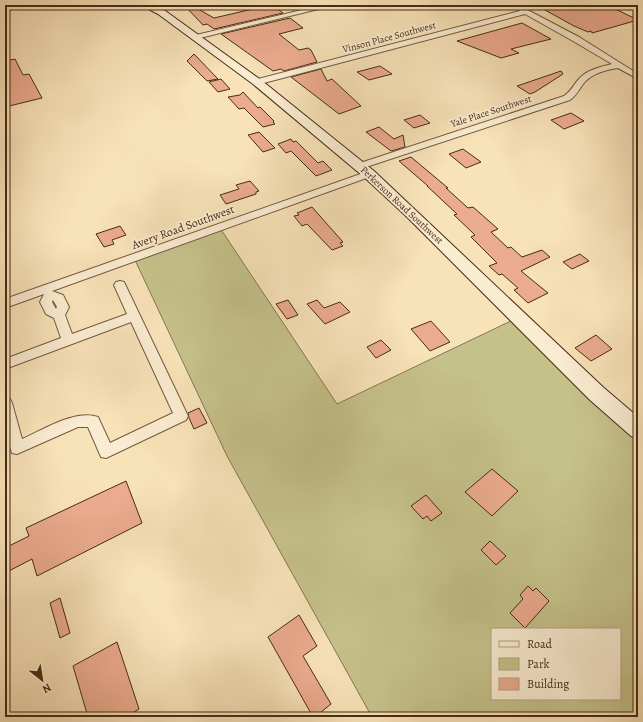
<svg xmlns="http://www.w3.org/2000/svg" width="643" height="722" font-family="Alegreya,serif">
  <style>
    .green { fill: #c5c18a; stroke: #867650; fill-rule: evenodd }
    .building { fill: #ebab8e; stroke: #472b15 }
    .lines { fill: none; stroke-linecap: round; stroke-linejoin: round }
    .street-casing { stroke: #73593e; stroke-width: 2 }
    .secondary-casing { stroke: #472b15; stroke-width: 2 }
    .street { fill: #faecd1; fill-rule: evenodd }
    .secondary { fill: #faecd1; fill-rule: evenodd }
    .labels { text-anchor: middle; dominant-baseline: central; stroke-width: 3.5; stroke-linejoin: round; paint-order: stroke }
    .far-street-label { font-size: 10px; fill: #472b15; stroke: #faecd1 }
    .street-label { font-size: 12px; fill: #472b15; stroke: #faecd1 }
  </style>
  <rect width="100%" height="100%" fill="#f8e2b8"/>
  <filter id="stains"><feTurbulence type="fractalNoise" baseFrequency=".005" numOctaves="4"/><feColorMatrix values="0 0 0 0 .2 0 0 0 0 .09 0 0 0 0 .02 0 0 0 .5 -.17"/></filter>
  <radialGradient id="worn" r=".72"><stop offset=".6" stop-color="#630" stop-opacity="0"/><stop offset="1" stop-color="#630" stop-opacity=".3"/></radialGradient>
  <!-- green -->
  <path class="green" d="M 220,228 L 337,404 L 515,319 L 638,427 L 638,717 L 372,717 L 227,456 L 134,258 ZM 492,629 L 620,629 L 620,699 L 492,699 Z"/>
  <!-- building -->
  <g class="building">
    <path d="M 184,5 L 191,5 L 214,18 L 270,5 L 273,5 L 283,13 L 214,29 L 207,24 L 203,25 Z"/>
    <path d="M 536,5 L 607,5 L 638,20 L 592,33 L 591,31 L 588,32 L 574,26 Z"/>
    <path d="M 290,18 L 303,28 L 279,34 L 299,50 L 308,48 L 311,50 L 317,62 L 284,71 L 281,69 L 273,71 L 221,34 Z"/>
    <path d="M 522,23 L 551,39 L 511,49 L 519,53 L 501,58 L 457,41 Z"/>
    <path d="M 194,54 L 218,79 L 207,81 L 187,61 Z"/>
    <path d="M 15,59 L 23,75 L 29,74 L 42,98 L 5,107 L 5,79 L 10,78 L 5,68 L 5,61 Z"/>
    <path d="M 380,66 L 392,74 L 369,80 L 357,72 Z"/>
    <path d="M 321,69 L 327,81 L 332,79 L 361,106 L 339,114 L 291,77 Z"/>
    <path d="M 561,71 L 563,74 L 535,92 L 530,94 L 517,86 Z"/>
    <path d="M 221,79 L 230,89 L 218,92 L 209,82 Z"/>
    <path d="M 243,92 L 258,108 L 260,107 L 274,121 L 273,122 L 275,124 L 263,127 L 244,108 L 239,109 L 228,97 L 240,95 Z"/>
    <path d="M 571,113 L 584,121 L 564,129 L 551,120 Z"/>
    <path d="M 420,115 L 430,123 L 414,128 L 404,120 Z"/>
    <path d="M 379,127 L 394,139 L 403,135 L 405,147 L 391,151 L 366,132 Z"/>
    <path d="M 259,132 L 275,148 L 263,152 L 248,135 Z"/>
    <path d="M 291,139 L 293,142 L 296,141 L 318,163 L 323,161 L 332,170 L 316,176 L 291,151 L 286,153 L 278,144 Z"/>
    <path d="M 463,149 L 481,162 L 466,168 L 449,154 Z"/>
    <path d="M 411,157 L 448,188 L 446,188 L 468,208 L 473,207 L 498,229 L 491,232 L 508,248 L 511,247 L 522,257 L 542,250 L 550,257 L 521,271 L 548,293 L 528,303 L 514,290 L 518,288 L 502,274 L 499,275 L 489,266 L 497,263 L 471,237 L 475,235 L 454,215 L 457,214 L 427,186 L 428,186 L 399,161 Z"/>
    <path d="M 250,181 L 259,191 L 256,192 L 256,194 L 226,204 L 220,195 L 239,189 L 236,185 Z"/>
    <path d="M 312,207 L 343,242 L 340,243 L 343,246 L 332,250 L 307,224 L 302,226 L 294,216 L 299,215 L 297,213 Z"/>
    <path d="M 120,226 L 126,235 L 112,240 L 114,244 L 104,247 L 96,234 Z"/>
    <path d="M 580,254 L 589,261 L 572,269 L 563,262 Z"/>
    <path d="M 288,300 L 298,315 L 287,319 L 276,304 Z"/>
    <path d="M 317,300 L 324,308 L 340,302 L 350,312 L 325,324 L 307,304 Z"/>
    <path d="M 431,321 L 450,342 L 430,351 L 411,329 Z"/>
    <path d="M 596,335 L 612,349 L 591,361 L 575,348 Z"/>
    <path d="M 381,340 L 391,350 L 376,358 L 367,347 Z"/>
    <path d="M 199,408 L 207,423 L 194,429 L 189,418 L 188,413 Z"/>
    <path d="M 492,469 L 518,491 L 492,516 L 465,492 Z"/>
    <path d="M 126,481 L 142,523 L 37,576 L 32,559 L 5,573 L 5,548 L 29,536 L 26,528 Z"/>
    <path d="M 426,495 L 442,513 L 431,521 L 427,516 L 423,519 L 411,506 Z"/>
    <path d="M 490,541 L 506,556 L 496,565 L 481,550 Z"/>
    <path d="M 528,586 L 533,591 L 536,588 L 549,601 L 525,628 L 510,613 L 523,599 L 520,595 Z"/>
    <path d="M 60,598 L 70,633 L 60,638 L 50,603 Z"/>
    <path d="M 299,615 L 317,646 L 303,656 L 331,704 L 315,717 L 313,717 L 268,637 Z"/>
    <path d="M 117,642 L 139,709 L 126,717 L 88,717 L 73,666 Z"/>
  </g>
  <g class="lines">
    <!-- street casing -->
    <g class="street-casing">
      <g id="street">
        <path d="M 323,5 L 335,5 L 196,39 L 192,37 L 196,35 Z"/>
        <path d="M 510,5 L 518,5 L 579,37 L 638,74 L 638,79 L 618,68 C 606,70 592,73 584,83 C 579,89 577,95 570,100 L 360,169 L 357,168 L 355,166 L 357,164 L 564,96 C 571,91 573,86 578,80 C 586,70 600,67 612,64 L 573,41 L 525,14 L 260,84 L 254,84 L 253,82 L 254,80 L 520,11 Z"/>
        <path d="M 626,5 L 638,7 L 638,11 L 627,6 Z"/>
        <path d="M 369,171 L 374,174 L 372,176 L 52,291 L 63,295 L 69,307 L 65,315 L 72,334 L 127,314 L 114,285 L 116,282 L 120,281 L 124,282 L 188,416 L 186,420 L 106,458 L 101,457 L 88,427 L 78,427 L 17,454 L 12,453 L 5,430 L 5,397 L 10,399 L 12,403 L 22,439 C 43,430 75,409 98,417 L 110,443 L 173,413 L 131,322 L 5,369 L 5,359 L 61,338 L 54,318 L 46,314 L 40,302 L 44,294 L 5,308 L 5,299 ZM 53,300 L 57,307 L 56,309 L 52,302 Z"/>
      </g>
    </g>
    <!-- secondary casing -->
    <g class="secondary-casing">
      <path id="secondary" d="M 141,5 L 154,5 L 164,10 L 261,80 L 374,171 L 604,388 L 638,417 L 638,439 L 631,436 L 590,400 L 406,216 L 364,177 L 253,84 L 158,14 Z"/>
    </g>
    <!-- street -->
    <use href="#street" class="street"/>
    <!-- secondary -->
    <use href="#secondary" class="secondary"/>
  </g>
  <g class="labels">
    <!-- far-street labels -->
    <g class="far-street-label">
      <text transform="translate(389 37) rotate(-15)">Vinson Place Southwest</text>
      <text transform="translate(491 111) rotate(-18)">Yale Place Southwest</text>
      <text transform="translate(402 205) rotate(43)">Perkerson Road Southwest</text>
    </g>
    <!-- street labels -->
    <g class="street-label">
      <text transform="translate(183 227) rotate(-20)">Avery Road Southwest</text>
    </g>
  </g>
  <!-- margin -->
  <rect width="643" height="722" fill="none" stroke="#f8e2b8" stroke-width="20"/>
  <rect x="6" y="6" width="631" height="710" fill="none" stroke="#472b15" stroke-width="2"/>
  <rect x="10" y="10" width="623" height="702" fill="none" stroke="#472b15"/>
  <!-- legend -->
  <rect x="491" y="628" width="130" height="72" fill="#faecd1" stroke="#b29f86"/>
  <rect x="499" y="641" width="20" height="6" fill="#faecd1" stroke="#b29f86"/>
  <text x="527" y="648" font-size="12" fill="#472b15">Road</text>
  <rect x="499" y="658" width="20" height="12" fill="#c5c18a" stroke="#b29f86"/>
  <text x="527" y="668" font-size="12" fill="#472b15">Park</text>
  <rect x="499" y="678" width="20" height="12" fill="#ebab8e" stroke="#b29f86"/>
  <text x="527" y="688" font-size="12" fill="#472b15">Building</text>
  <!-- north arrow -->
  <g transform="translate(42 680) rotate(150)" stroke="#faecd1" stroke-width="3" paint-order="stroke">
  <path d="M0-3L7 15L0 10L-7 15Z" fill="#472b15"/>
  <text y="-6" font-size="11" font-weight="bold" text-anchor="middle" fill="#472b15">N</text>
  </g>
  <rect width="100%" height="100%" filter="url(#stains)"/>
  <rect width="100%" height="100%" fill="url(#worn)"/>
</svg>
